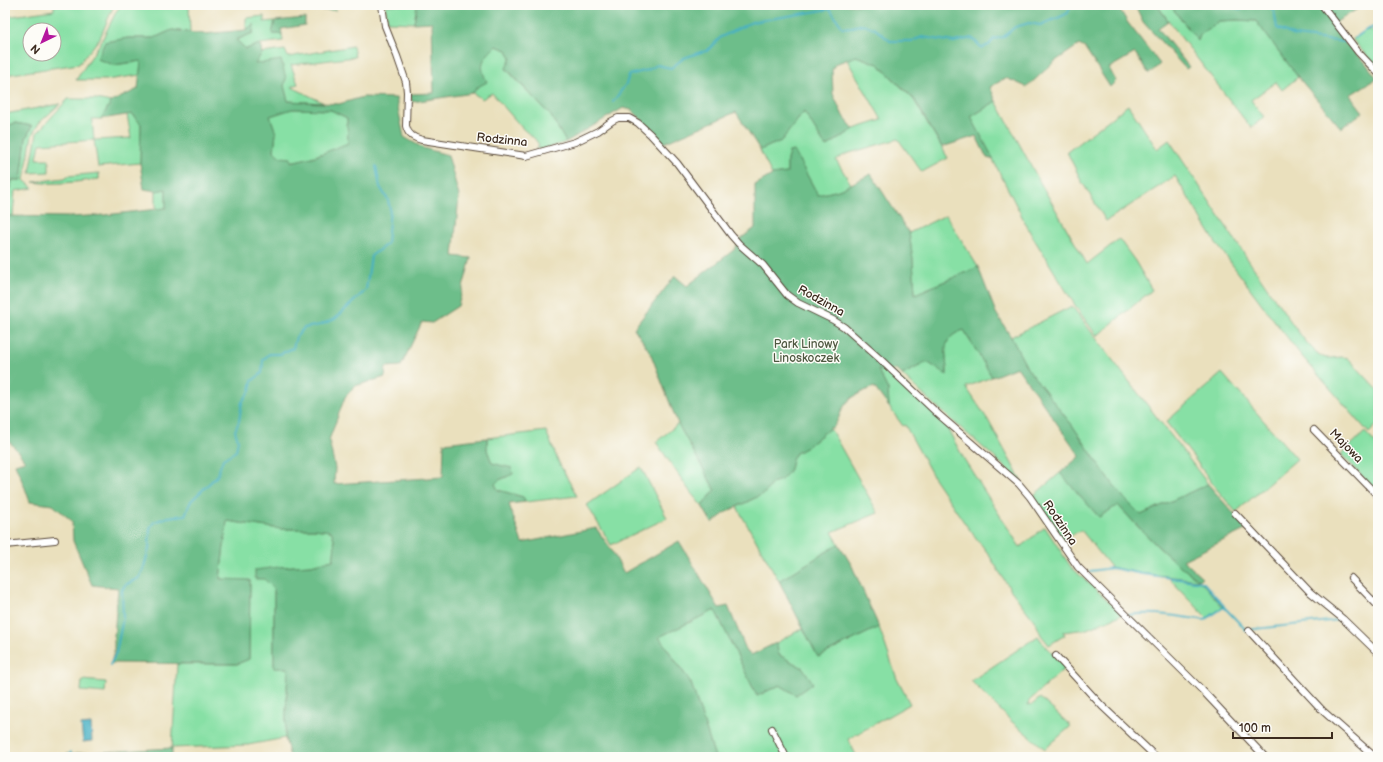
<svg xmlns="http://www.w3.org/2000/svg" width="1383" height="762" font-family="'Balsamiq Sans',sans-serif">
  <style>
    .green { fill: #87e0a5; stroke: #618562; fill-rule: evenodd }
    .forest { fill: #6dbe8a; stroke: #547454; fill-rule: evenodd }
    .water { fill: #46b1c4; stroke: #406e71 }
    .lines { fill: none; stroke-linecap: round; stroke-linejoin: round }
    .stream { stroke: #46b1c4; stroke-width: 2 }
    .street-casing { stroke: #554536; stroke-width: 8 }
    .street { stroke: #fff; stroke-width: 6 }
    .labels { text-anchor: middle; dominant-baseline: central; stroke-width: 3; stroke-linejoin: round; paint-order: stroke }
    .street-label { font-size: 12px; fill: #3b2a1e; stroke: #fdfcf7 }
    .park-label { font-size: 12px; fill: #4e5840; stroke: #fdfcf7 }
  </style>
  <rect width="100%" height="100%" fill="#fdfcf7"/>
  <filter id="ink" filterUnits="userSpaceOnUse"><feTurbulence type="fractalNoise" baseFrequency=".025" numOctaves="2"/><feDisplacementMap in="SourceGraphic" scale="8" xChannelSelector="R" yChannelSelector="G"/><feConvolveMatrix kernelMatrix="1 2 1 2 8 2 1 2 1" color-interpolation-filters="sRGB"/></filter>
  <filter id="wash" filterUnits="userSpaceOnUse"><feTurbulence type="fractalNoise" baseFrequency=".012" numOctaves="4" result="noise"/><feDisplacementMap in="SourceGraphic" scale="16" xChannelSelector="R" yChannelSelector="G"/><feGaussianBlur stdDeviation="0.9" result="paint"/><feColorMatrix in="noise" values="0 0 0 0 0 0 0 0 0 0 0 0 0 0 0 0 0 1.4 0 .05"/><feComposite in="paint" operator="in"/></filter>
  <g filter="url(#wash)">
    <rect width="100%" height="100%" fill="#eae0bd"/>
    <!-- green -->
    <g class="green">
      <path d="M 54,5 L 114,5 L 100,38 L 79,64 L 5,75 L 5,17 L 54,10 ZM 30,30 L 54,30 L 54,54 L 30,54 Z"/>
      <path d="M 122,5 L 189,5 L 190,32 L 172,30 L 154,38 L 128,38 L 105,42 L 98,59 L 114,65 L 141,61 L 140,75 L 106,80 L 76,80 L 101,42 L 117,10 Z"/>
      <path d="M 303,5 L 335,5 L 336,10 L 304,11 Z"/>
      <path d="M 385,5 L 417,5 L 414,23 L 388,22 Z"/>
      <path d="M 1157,5 L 1170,5 L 1198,41 L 1200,35 L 1219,21 L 1237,20 L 1256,21 L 1298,77 L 1282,90 L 1276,82 L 1251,100 L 1264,117 L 1251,128 L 1183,40 Z"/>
      <path d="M 264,16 L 264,22 L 275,21 L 272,34 L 282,34 L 283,41 L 260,44 L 246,49 L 236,40 L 253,33 L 254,24 L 246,30 L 246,18 Z"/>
      <path d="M 1367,30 L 1378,31 L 1378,69 L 1352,39 Z"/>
      <path d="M 353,46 L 355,57 L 291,65 L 298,84 L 292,87 L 324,103 L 288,101 L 284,86 L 286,78 L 254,64 L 262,53 L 285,50 L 288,57 Z"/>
      <path d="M 496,46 L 507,50 L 511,58 L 506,69 L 551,116 L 566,142 L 544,149 L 537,149 L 539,145 L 535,139 L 523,129 L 492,93 L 482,99 L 473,93 L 482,72 L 482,62 L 485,57 Z"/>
      <path d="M 856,56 L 878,64 L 914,100 L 948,158 L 922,172 L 898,139 L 846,154 L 836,160 L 851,184 L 839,190 L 818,195 L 794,151 L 789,152 L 787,160 L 787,173 L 772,175 L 760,150 L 781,141 L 804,112 L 826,147 L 854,129 L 882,120 L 847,60 Z"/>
      <path d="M 68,99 L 96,99 L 111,102 L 101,119 L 92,119 L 94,140 L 131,138 L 127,114 L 132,114 L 141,124 L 140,163 L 98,167 L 94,140 L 40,144 L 37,159 L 49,159 L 49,172 L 30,173 L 37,133 Z"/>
      <path d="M 996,101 L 1041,184 L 1087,264 L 1119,239 L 1135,261 L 1152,290 L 1097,336 L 1078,310 L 1031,234 L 971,117 Z"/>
      <path d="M 60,104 L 39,123 L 32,135 L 24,180 L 33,188 L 15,191 L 13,216 L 5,216 L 5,189 L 11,188 L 12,180 L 21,180 L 26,138 L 32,126 L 15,123 L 5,127 L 5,114 Z"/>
      <path d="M 1128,105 L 1157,149 L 1169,140 C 1205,194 1240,249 1277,302 C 1290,319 1304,344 1321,356 C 1329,361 1339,355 1348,358 L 1378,390 L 1378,424 L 1369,433 L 1300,354 L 1267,311 L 1216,243 L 1175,176 L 1106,221 L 1082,182 L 1067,152 Z"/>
      <path d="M 292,109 L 331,110 L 347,118 L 348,143 C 339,148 298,163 290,161 C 283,160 278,155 274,151 L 276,133 L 270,116 Z"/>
      <path d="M 99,173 L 99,179 C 77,182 56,185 33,182 L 65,178 L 67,176 Z"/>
      <path d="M 166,189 L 166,208 L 156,209 L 156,191 Z"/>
      <path d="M 946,215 L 978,267 L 915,294 L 913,260 L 909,233 Z"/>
      <path d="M 1072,306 C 1116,366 1163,424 1208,484 L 1141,515 L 1124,498 L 1106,475 L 1072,425 L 1027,368 L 1011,337 Z"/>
      <path d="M 964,330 L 992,377 L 966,387 L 988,420 L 1023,484 C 984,446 941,413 902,375 L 927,362 L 947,374 C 947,352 938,338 964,330 Z"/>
      <path d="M 878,370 L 892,371 L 944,422 L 964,459 L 1020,547 L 1045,527 L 1071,567 L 1123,614 L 1087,629 L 1063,632 L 1065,635 L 1049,645 L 1041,635 L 1036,623 L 1010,589 L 987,552 L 966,525 L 934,478 L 905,425 L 903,426 L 889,407 L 888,390 Z"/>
      <path d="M 1222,373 L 1297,459 L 1236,512 L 1214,486 L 1194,458 L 1166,422 Z"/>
      <path d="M 678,424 L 715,490 L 702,506 L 691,493 L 656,442 Z"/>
      <path d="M 830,428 L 878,513 L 832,532 L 839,544 L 779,581 L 737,507 L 765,493 L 772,483 L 781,480 L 790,469 L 792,460 L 796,453 L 807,447 Z"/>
      <path d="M 546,431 L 559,463 L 577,496 L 526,502 L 523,497 L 498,490 L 495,484 L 499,480 L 507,477 L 498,465 L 492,463 L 487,450 L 487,438 Z"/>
      <path d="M 1365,432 L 1378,446 L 1378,493 L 1341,454 Z"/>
      <path d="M 641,467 L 667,518 L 611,545 L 587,505 Z"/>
      <path d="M 1060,473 L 1099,517 L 1118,505 C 1142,532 1168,559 1199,580 L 1140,573 L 1111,567 L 1081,530 L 1063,540 L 1033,496 Z"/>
      <path d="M 227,521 L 281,529 L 314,529 L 331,531 C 336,541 335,550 333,560 L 311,565 L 279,567 L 264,579 L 274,588 L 274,668 L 288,668 L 285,738 L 248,745 L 172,748 L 177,664 L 237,664 L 249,659 L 250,581 L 220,579 Z"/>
      <path d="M 1169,578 L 1201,582 L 1223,607 L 1207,618 Z"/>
      <path d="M 715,610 L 757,696 L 780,685 L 796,695 L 812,683 L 803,668 L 779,655 L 776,643 L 803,628 L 818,657 L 879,627 L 897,679 L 910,704 L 848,739 L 857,757 L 715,757 L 691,683 L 659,637 Z"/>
      <path d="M 1038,636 L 1045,646 L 1066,667 L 1029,701 L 1028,705 L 1033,704 L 1040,698 L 1071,726 L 1045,749 L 1011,721 L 971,681 Z"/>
      <path d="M 82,680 L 106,682 L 105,693 L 81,691 Z"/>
    </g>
    <!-- forest -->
    <g class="forest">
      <path d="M 417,5 L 1117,5 L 1128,23 L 1160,64 L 1149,74 L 1135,53 L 1109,68 L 1116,81 L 1110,87 L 1085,48 L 1079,45 L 1054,62 L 1027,87 L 1006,78 L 990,87 L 996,101 L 971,117 L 994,160 L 987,158 L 976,136 L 942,147 L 914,99 L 878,64 L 856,56 L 835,64 L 832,70 L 833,94 L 843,116 L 854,129 L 826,147 L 804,112 L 781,141 L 760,150 L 736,112 L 664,143 L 632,110 L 623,108 L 566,142 L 551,116 L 506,68 L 511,58 L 507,50 L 496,46 C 483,59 478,63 487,82 L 476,88 L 473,93 L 412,102 L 410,94 L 434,93 L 432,22 L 414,23 Z"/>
      <path d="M 1135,5 L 1157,5 L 1168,21 L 1158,28 L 1189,67 L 1186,69 L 1143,22 Z"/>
      <path d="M 1170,5 L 1357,5 L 1359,8 L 1336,22 L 1333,26 L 1345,43 L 1364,61 L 1377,78 L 1350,95 L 1363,112 L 1341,128 L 1298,77 L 1256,21 L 1237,20 L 1219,21 L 1200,35 L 1198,41 Z"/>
      <path d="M 305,18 L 305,25 L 281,29 L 282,34 L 272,34 L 275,21 Z"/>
      <path d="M 254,24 L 253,33 L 236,40 L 246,49 L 260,44 L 262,53 L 255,64 L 281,60 L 286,78 L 284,86 L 288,101 L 339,104 L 363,97 L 396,98 L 404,137 L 423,148 L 448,155 L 459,196 L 453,256 L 471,258 L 458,306 L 432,323 L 422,322 L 401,366 L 386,367 L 385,377 L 355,386 L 345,397 L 329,440 L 335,468 L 334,484 L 443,477 L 444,443 L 487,438 L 487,450 L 492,463 L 512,468 L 513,474 L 499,480 L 495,484 L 498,490 L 523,497 L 526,502 L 509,504 L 522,543 L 596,528 L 611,549 L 624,573 L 679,541 L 719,608 L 728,606 L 747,652 L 751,655 L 776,643 L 779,655 L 803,668 L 813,683 L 796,695 L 780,685 L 757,696 L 715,610 L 659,637 L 691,683 L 715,757 L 290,757 L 285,738 L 288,668 L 274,668 L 274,589 L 264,579 L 255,579 L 255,570 L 279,567 L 311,565 L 333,560 C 335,550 336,540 331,531 L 314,529 L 281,529 L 227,521 L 220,579 L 250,580 L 249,659 L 237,664 L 111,663 L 114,651 L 114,636 L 118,588 L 92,585 L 73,541 L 72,521 L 53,505 L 30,502 L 25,488 L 15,464 L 25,461 L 16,449 L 5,437 L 5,216 L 70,217 L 105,215 L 166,208 L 166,189 L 156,191 L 144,189 L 140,163 L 141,124 L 132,114 L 101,119 L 111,102 L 138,89 L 141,61 L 114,65 L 97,59 L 105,42 L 128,38 L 154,38 L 172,30 L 204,34 L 246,30 ZM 292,109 L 331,110 L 347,118 L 348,143 L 316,156 L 291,162 L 291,158 L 280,157 L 274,151 L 276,133 L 270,116 Z"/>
      <path d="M 15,123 L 32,126 L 26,138 L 21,180 L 12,180 L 11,188 L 5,189 L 5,127 Z"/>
      <path d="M 794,151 L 818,195 L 839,190 L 871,174 L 909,233 L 913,260 L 915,294 L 978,267 L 996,313 L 1011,337 L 1027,368 L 1072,425 L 1106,475 L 1124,498 L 1141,515 L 1208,484 L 1247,529 L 1183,560 L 1202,577 L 1199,580 C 1168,559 1143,532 1118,505 L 1099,517 L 1060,473 L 1080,456 L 1017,367 L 992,377 L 964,330 C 939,338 947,353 947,375 L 927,362 L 902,375 L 896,369 L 892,371 L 878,370 L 888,390 L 889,407 L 874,387 C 862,392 850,396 843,408 C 839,416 838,421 833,428 L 831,427 L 807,447 L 796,453 L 792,460 L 790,469 L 787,474 L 781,480 L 772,483 L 765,493 L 728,511 L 712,523 L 702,506 L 715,490 L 678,424 L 650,352 L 634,328 L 675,276 L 687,286 L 735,249 L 740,239 L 755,228 L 755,185 L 772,175 L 787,173 L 787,160 L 789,152 Z"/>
      <path d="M 839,544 L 852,566 L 879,627 L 818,657 L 779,581 Z"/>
      <path d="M 172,748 L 172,757 L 64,757 L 66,754 Z"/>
    </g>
    <!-- water -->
    <path class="water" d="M 91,724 L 92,741 L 83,742 L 81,725 Z"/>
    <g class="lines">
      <!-- stream -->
      <g class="stream">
        <path d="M 1222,5 L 1241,9 L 1252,5"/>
        <path d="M 1268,5 L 1274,11 L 1277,28 L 1295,36 L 1345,42"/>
        <path d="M 1355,38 L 1366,30 L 1374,27 L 1378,29"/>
        <path d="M 613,102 L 626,84 L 629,75 L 648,70 L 657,65 L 671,68 L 684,58 L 701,52 L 707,51 L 721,37 L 752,22 L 830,9 L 842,27 C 853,29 852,26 860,25 C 873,24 881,34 890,41 L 912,41 L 922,37 L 954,42 L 972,38 L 982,48 L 989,45 L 994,39 L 1003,37 L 1015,27 L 1029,23 L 1040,25 L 1060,17 L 1068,13 L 1071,5"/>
        <path d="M 1090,571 L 1112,568 L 1142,574 L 1203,582 L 1224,606"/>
        <path d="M 1128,615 C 1156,611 1178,617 1205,620 L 1224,607 L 1246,630 L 1339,620 L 1344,624"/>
        <path d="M 110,665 L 116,653 L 123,618 L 122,590 L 125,585 L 139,578 L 143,570 L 149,549 L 150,528 L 154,522 L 168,517 L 185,515 L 191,501 L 217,476 L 223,459 L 236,451 L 238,440 L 235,431 L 239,421 L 242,402 L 250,391 L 252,381 L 262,373 L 263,360 L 269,354 L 280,354 L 293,348 L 296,337 L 304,328 L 320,325 L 335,319 L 366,290 L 371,256 L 387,244 L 390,209 L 388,200 L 380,187 L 376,166"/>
        <path d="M 67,757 L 71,752"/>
      </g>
    </g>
  </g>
  <g filter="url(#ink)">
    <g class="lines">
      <!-- street casing -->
      <g class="street-casing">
        <g id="street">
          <path d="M 382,5 L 385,26 L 397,56 L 406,82 L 407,92 L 406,126 C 408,135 414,138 422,140 L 526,156 L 575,142 L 598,131 L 612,121 L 618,118 L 629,118 L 638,123 L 650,134 L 677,163 L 731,235 L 739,244 L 763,265 L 787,295 L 798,303 L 833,320 L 844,327 L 880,359 L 938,414 L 1019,484 L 1030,497 L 1078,567 L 1202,690 L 1265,757"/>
          <path d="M 1322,5 L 1358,52 L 1378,73"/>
          <path d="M 1314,430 L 1378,496"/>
          <path d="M 1235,513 L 1310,592 L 1343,619 L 1378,653"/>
          <path d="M 5,545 L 55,540"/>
          <path d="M 1351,578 L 1378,606"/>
          <path d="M 1249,631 L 1323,711 L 1375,757"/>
          <path d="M 1056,656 L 1102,706 L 1156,757"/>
          <path d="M 772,729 L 786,757"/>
        </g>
      </g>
      <!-- street -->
      <use href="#street" class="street"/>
    </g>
  </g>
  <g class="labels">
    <!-- street labels -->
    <g class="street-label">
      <text transform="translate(502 140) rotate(6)">Rodzinna</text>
      <text transform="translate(821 301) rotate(29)">Rodzinna</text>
      <text transform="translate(1346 446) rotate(46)">Majowa</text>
      <text transform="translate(1060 523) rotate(56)">Rodzinna</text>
    </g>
    <!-- park labels -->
    <g class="park-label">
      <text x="806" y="344">Park Linowy<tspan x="806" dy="14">Linoskoczek</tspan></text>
    </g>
  </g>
  <!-- margin -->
  <rect width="1383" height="762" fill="none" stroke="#fdfcf7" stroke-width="20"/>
  <!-- north arrow -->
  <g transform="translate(42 42) rotate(223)"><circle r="19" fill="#fdfcf7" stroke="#afa8a0"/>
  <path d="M0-3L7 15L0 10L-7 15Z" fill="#b5179e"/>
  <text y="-6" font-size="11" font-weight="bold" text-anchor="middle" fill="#3b2a1e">N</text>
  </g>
  <!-- scale -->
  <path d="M1233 732v6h99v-6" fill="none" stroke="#3b2a1e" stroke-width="2"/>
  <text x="1239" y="732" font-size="12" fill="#3b2a1e" stroke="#fdfcf7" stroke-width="3" paint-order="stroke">100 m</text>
</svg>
